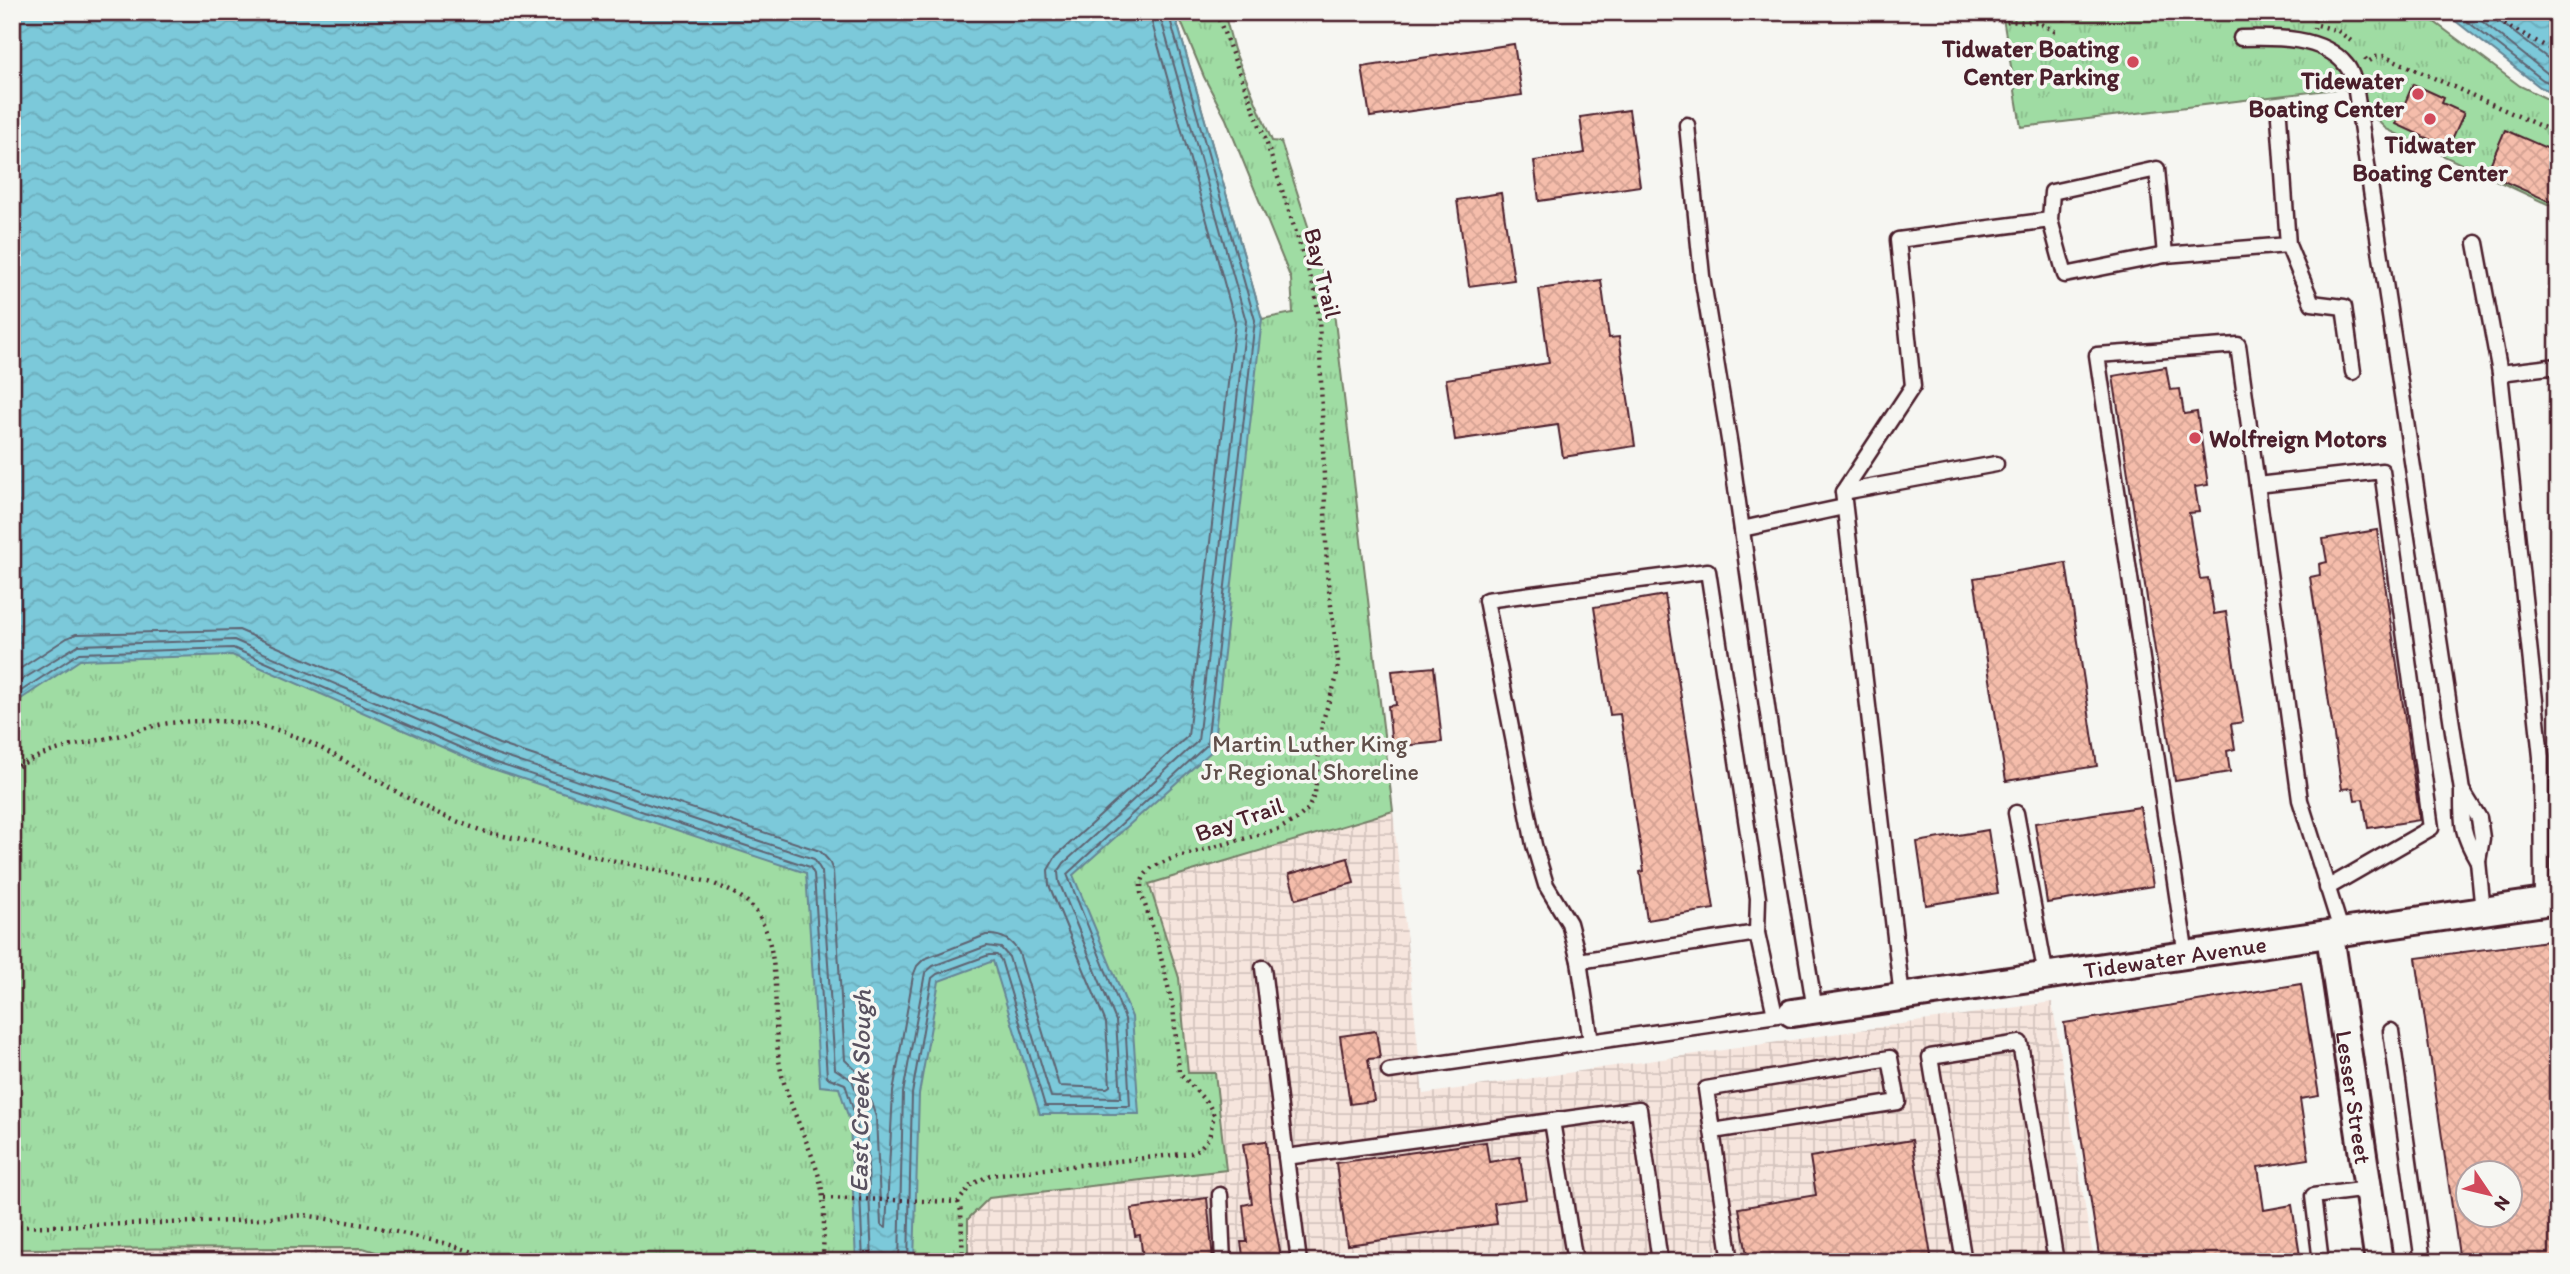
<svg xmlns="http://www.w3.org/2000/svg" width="2570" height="1274" font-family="Itim,sans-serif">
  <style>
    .industrial { fill: url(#industrial-grid) }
    .park { fill: url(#park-tufts); stroke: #747e67; stroke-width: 2 }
    .water { fill: url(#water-waves); stroke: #678594; stroke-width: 2 }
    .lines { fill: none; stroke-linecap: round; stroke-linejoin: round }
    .shore { stroke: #5e6371; stroke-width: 2 }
    .building { fill: url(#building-cross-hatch); stroke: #4a1f2b; stroke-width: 2; fill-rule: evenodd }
    .service-casing { stroke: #4a1f2b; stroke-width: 19 }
    .minor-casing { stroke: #4a1f2b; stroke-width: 32 }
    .path { stroke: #4a1f2b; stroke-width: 4.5; stroke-dasharray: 2 5; stroke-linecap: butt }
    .service { stroke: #f6f6f2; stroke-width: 14 }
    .minor { stroke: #f6f6f2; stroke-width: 26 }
    .poi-dot { fill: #d1495b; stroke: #f6f6f2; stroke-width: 2.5 }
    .labels { text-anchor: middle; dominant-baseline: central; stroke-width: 7; stroke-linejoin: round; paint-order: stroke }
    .poi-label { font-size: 24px; font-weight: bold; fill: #4a1f2b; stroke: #f6f6f2; text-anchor: end }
    .street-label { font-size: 24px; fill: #4a1f2b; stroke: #f6f6f2 }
    .park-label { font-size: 24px; fill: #5f4e49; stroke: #f6f6f2 }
    .water-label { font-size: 26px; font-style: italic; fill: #595260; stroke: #f6f6f2 }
  </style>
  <defs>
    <pattern id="industrial-grid" width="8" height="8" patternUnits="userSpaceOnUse" patternTransform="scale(1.75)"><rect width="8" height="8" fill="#f6e5dd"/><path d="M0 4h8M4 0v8" fill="none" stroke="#d4c4be"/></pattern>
    <pattern id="park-tufts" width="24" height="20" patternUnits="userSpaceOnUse" patternTransform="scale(1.75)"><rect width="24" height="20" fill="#9fdca3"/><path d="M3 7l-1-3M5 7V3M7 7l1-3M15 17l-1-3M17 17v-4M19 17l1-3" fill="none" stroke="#8abc8c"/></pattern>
    <pattern id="water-waves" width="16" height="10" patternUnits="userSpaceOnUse" patternTransform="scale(1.75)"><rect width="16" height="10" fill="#7bc9da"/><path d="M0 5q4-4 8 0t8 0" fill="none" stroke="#6cacbb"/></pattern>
    <pattern id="building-cross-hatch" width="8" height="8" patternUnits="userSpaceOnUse" patternTransform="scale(1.75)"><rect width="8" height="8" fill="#f5bdab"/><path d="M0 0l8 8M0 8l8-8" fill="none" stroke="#d4a293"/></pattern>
  </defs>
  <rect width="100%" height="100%" fill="#f6f6f2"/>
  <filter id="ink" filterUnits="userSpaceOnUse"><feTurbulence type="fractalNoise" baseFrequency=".0143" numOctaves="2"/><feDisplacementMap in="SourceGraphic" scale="14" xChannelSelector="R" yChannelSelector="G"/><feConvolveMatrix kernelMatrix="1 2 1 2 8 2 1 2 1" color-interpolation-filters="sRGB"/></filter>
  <g filter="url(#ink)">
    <!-- industrial -->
    <g class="industrial">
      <path d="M 1393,811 L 1423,1094 L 2052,1002 L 2094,1262 L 968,1262 L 968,1219 L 989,1198 L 1226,1170 L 1215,1073 L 1188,1073 L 1179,978 L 1149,884 Z"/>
      <path d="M 363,1248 L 363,1262 L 12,1262 L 12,1249 Z"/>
    </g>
    <!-- park -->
    <g class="park">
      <path d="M 12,12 L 1174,12 L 1262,319 L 1293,313 L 1291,279 L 1226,119 L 1204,77 L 1177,12 L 1224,12 L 1234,50 L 1272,141 L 1281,142 L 1333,304 L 1393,811 L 1149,884 L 1179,978 L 1188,1073 L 1215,1073 L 1226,1170 L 989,1198 L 968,1219 L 968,1262 L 408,1262 L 363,1248 L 12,1249 Z"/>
      <path d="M 2002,12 L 2421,12 L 2520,86 L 2558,104 L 2558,209 L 2386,129 L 2344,88 L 2021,127 Z"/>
    </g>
    <!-- water -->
    <g class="water">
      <path d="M 12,12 L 1174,12 L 1262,319 L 1213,750 L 1073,875 L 1132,1017 L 1139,1114 L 1040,1114 L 993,961 L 939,981 L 919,1094 L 914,1262 L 856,1262 L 850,1122 L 839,1088 L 820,1086 L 806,873 L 490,768 L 232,655 L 80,660 L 12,705 Z"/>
      <path d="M 2444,12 L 2558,12 L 2558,94 L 2540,87 Z"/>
    </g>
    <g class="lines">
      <!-- shore -->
      <g class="shore">
        <path d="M 2455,12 L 2543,80 L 2558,86"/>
        <path d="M 2470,12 L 2547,73 L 2558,77"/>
        <path d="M 2487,12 L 2558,66"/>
        <path d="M 12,674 L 67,638 L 76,634 L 239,630 L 499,744 L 820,851 L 829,861 L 833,871 L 845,1060 L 862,1076 L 876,1117 L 881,1225 L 886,1228 L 893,1092 L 913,976 L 917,966 L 924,959 L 986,935 C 1001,934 1012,940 1019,953 L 1059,1086 L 1107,1088 L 1110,1086 L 1106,1023 L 1049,885 L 1048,870 L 1056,856 L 1188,736 L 1235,322 L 1149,12"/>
        <path d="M 12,686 L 78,645 L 234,640 L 496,754 L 814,859 L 822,872 L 835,1069 L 852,1080 L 866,1119 L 872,1262"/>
        <path d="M 12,697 L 79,653 L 233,648 L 493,762 L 810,867 L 814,874 L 827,1077 L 845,1084 L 857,1121 L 863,1262"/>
        <path d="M 899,1262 L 903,1093 L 925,973 L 933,966 L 987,946 L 1001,948 L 1009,957 L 1051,1097 L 1121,1098 L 1116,1021 L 1059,882 L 1058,872 L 1064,863 L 1198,741 L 1246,321 L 1159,12"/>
        <path d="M 908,1262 L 912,1094 L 932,978 L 937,974 L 989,955 L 997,955 L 1001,960 L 1045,1106 L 1130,1106 L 1125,1019 L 1067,874 L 1207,745 L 1255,320 L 1168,12"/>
      </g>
    </g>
    <!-- building -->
    <g class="building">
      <path d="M 1514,44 L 1522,95 L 1370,117 L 1362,67 Z"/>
      <path d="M 2413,84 L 2444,98 L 2442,103 L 2464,113 L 2448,148 L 2396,124 Z"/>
      <path d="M 1629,110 L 1640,186 L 1539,201 L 1534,161 L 1585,153 L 1580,117 Z"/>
      <path d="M 2505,130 L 2558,153 L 2558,205 L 2492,176 L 2496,168 L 2490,165 Z"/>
      <path d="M 1501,193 L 1514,280 L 1469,286 L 1457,200 Z"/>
      <path d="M 1601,280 L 1609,338 L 1619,337 L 1635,446 L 1563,457 L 1558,425 L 1455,440 L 1446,379 L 1549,363 L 1539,289 Z"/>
      <path d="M 2166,367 L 2170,390 L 2180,389 L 2184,414 L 2197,412 L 2208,485 L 2195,487 L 2199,512 L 2189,513 L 2200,579 L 2208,578 L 2214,614 L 2226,612 L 2243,722 L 2231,724 L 2235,749 L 2227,751 L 2230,772 L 2175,781 L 2113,376 Z"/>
      <path d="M 2377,530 L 2420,820 L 2368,828 L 2363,799 L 2355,800 L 2353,788 L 2342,789 L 2310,577 L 2320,575 L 2319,564 L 2327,562 L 2323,539 Z"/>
      <path d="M 2066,563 L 2097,766 L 2006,781 L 1974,578 Z"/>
      <path d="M 1665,595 L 1714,909 L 1647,920 L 1640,872 L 1644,871 L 1620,714 L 1610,715 L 1594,607 Z"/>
      <path d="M 1434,667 L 1442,742 L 1392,747 L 1388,706 L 1396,705 L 1392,671 Z"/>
      <path d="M 2140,807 L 2153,886 L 2047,903 L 2035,823 Z"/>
      <path d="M 1988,830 L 1998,893 L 1926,905 L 1917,842 Z"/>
      <path d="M 1348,858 L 1354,883 L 1296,899 L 1289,874 Z"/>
      <path d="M 2548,941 L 2558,997 L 2558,1262 L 2460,1262 L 2416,958 ZM 2468,1172 L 2510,1172 L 2510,1214 L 2468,1214 Z"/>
      <path d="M 2301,984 L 2319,1096 L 2300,1099 L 2309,1159 L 2258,1167 L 2264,1210 L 2292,1205 L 2301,1262 L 2100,1262 L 2064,1023 Z"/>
      <path d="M 1376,1031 L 1380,1058 L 1368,1059 L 1374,1101 L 1350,1104 L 1340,1036 Z"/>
      <path d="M 1912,1140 L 1932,1262 L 1748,1262 L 1739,1208 L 1816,1195 L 1810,1157 Z"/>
      <path d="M 1266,1141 L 1271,1201 L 1281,1257 L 1244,1262 L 1241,1242 L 1247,1242 L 1243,1205 L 1252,1203 L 1243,1144 Z"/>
      <path d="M 1486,1142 L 1489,1162 L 1520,1157 L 1526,1199 L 1494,1203 L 1497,1224 L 1347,1245 L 1336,1163 Z"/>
      <path d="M 1207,1198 L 1213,1260 L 1152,1262 L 1152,1257 L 1143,1258 L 1140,1235 L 1135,1236 L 1131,1209 Z"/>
    </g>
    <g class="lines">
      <!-- service casing -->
      <g class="service-casing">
        <g id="service">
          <path d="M 2241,38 C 2275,37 2323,36 2346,65 C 2351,70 2353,79 2355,85 L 2462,791 C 2462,823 2461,833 2478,861"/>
          <path d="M 1687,125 L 1702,276 L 1730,446 L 1776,770 L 1815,1010"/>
          <path d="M 2476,243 L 2500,373"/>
          <path d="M 2288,245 L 2312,303 L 2344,307 L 2353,372"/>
          <path d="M 2165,255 L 2288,245 L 2279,117"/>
          <path d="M 2257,485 L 2382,471 L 2431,828 L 2327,888"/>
          <path d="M 1843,492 L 1996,464"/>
          <path d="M 1742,529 L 1844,507"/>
          <path d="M 2463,792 L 2479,818 L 2482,838 L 2478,861 L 2483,912"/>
          <path d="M 2016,813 L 2046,976"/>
          <path d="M 2542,903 L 2541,757 L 2500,373 L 2558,366"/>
          <path d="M 2186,956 L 2097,355 L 2238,345 L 2300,800 L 2342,933"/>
          <path d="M 1579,961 L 1757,933"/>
          <path d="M 1263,968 L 1286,1157"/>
          <path d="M 1902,997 L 1843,492 L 1913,386 L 1898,240 L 2050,220 L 2052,192 L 2157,169 L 2165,255 L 2065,275 L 2050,220"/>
          <path d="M 2391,1031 L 2423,1262"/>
          <path d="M 1591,1042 L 1579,961 L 1569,923 L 1546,885 L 1534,845 L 1486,600 L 1708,571 L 1758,898 L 1757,933 L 1775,1015"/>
          <path d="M 1389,1071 L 1784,1014"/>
          <path d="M 1552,1121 L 1575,1262"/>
          <path d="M 1713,1131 L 1898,1102 L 1890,1058 L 1706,1089 L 1731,1262"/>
          <path d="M 1220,1195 L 1223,1262"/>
          <path d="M 1299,1262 L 1286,1157 L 1639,1109 L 1660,1262"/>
          <path d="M 1964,1262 L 1930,1057 L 2020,1043 L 2056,1262"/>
          <path d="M 2321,1262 L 2313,1196 L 2368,1189"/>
        </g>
      </g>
      <!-- minor casing -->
      <g class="minor-casing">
        <g id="minor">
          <path id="s1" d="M 2330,935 L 2379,1262"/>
          <path id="s2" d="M 1792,1013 L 2558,900"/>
        </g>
      </g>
      <!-- path -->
      <g class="path">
        <path d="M 1974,12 L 1989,21 L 2037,22 L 2058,33"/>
        <path d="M 2063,12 L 2066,24"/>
        <path d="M 2486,14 L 2558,53"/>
        <path d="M 2318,25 L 2338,31 L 2351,41"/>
        <path d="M 2314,29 L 2315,12"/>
        <path d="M 2365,58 L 2368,62 L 2376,57 L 2385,56 L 2558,134"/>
        <path d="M 12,770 C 44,749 82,744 118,736 C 135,732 153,725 170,723 C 207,719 251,720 286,733 C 334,750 373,780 417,803 C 440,815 462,824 486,832 L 709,882 C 729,890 750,898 760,918 C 783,960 771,1019 780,1066 C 787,1104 808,1139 819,1177 C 827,1204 823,1234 823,1262"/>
        <path d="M 824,1198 L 958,1202 L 971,1185 L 990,1175 L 1191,1153 L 1201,1147 L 1209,1138 L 1214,1115 L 1209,1105 L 1179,1072 L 1173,1007 L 1156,937 L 1141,893 L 1141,884 L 1144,876 L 1152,867 L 1171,859 L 1279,829 L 1297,819 L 1308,809 L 1315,793 L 1322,723 L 1336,680 L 1338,661 L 1327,574 L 1319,316 L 1315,291 L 1267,144 L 1216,12"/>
        <path d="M 958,1202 L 961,1211 L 963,1262"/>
        <path d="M 12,1227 L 236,1221 L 304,1215 L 371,1226 L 444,1243 L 480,1254 L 493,1262"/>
      </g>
      <!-- service -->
      <use href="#service" class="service"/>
      <!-- minor -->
      <use href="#minor" class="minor"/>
    </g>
  </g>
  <!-- markers -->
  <g class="poi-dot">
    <circle cx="2133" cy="62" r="7"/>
    <circle cx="2418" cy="94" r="7"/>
    <circle cx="2430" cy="119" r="7"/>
    <circle cx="2195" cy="438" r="7"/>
  </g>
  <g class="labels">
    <!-- poi labels -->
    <g class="poi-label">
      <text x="2119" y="48">Tidwater Boating<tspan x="2119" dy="28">Center Parking</tspan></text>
      <text x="2404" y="80">Tidewater<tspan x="2404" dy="28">Boating Center</tspan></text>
      <text x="2430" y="144" text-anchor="middle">Tidwater<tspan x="2430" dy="28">Boating Center</tspan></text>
      <text x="2209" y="438" text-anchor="start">Wolfreign Motors</text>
    </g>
    <!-- street labels -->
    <g class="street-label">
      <text transform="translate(1323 273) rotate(76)">Bay Trail</text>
      <text transform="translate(1239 819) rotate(-19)">Bay Trail</text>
      <text stroke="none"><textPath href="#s2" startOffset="387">Tidewater Avenue</textPath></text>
      <text stroke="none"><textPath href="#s1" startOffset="164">Lesser Street</textPath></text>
    </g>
    <!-- park labels -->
    <g class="park-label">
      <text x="1310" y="743">Martin Luther King<tspan x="1310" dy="28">Jr Regional Shoreline</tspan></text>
    </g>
    <!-- water labels -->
    <g class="water-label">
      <text transform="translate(860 1091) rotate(-89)">East Creek Slough</text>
    </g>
  </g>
  <!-- margin -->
  <rect width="2570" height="1274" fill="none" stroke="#f6f6f2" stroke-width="42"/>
  <rect x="21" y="21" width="2528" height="1232" fill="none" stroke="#4a1f2b" stroke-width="2.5" filter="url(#ink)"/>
  <!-- north arrow -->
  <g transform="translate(2489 1194) rotate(125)"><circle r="33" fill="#f6f6f2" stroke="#b1a0a2" stroke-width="2"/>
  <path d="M0-5L12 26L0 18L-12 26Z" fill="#d1495b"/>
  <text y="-10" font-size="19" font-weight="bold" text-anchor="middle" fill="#4a1f2b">N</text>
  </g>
</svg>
